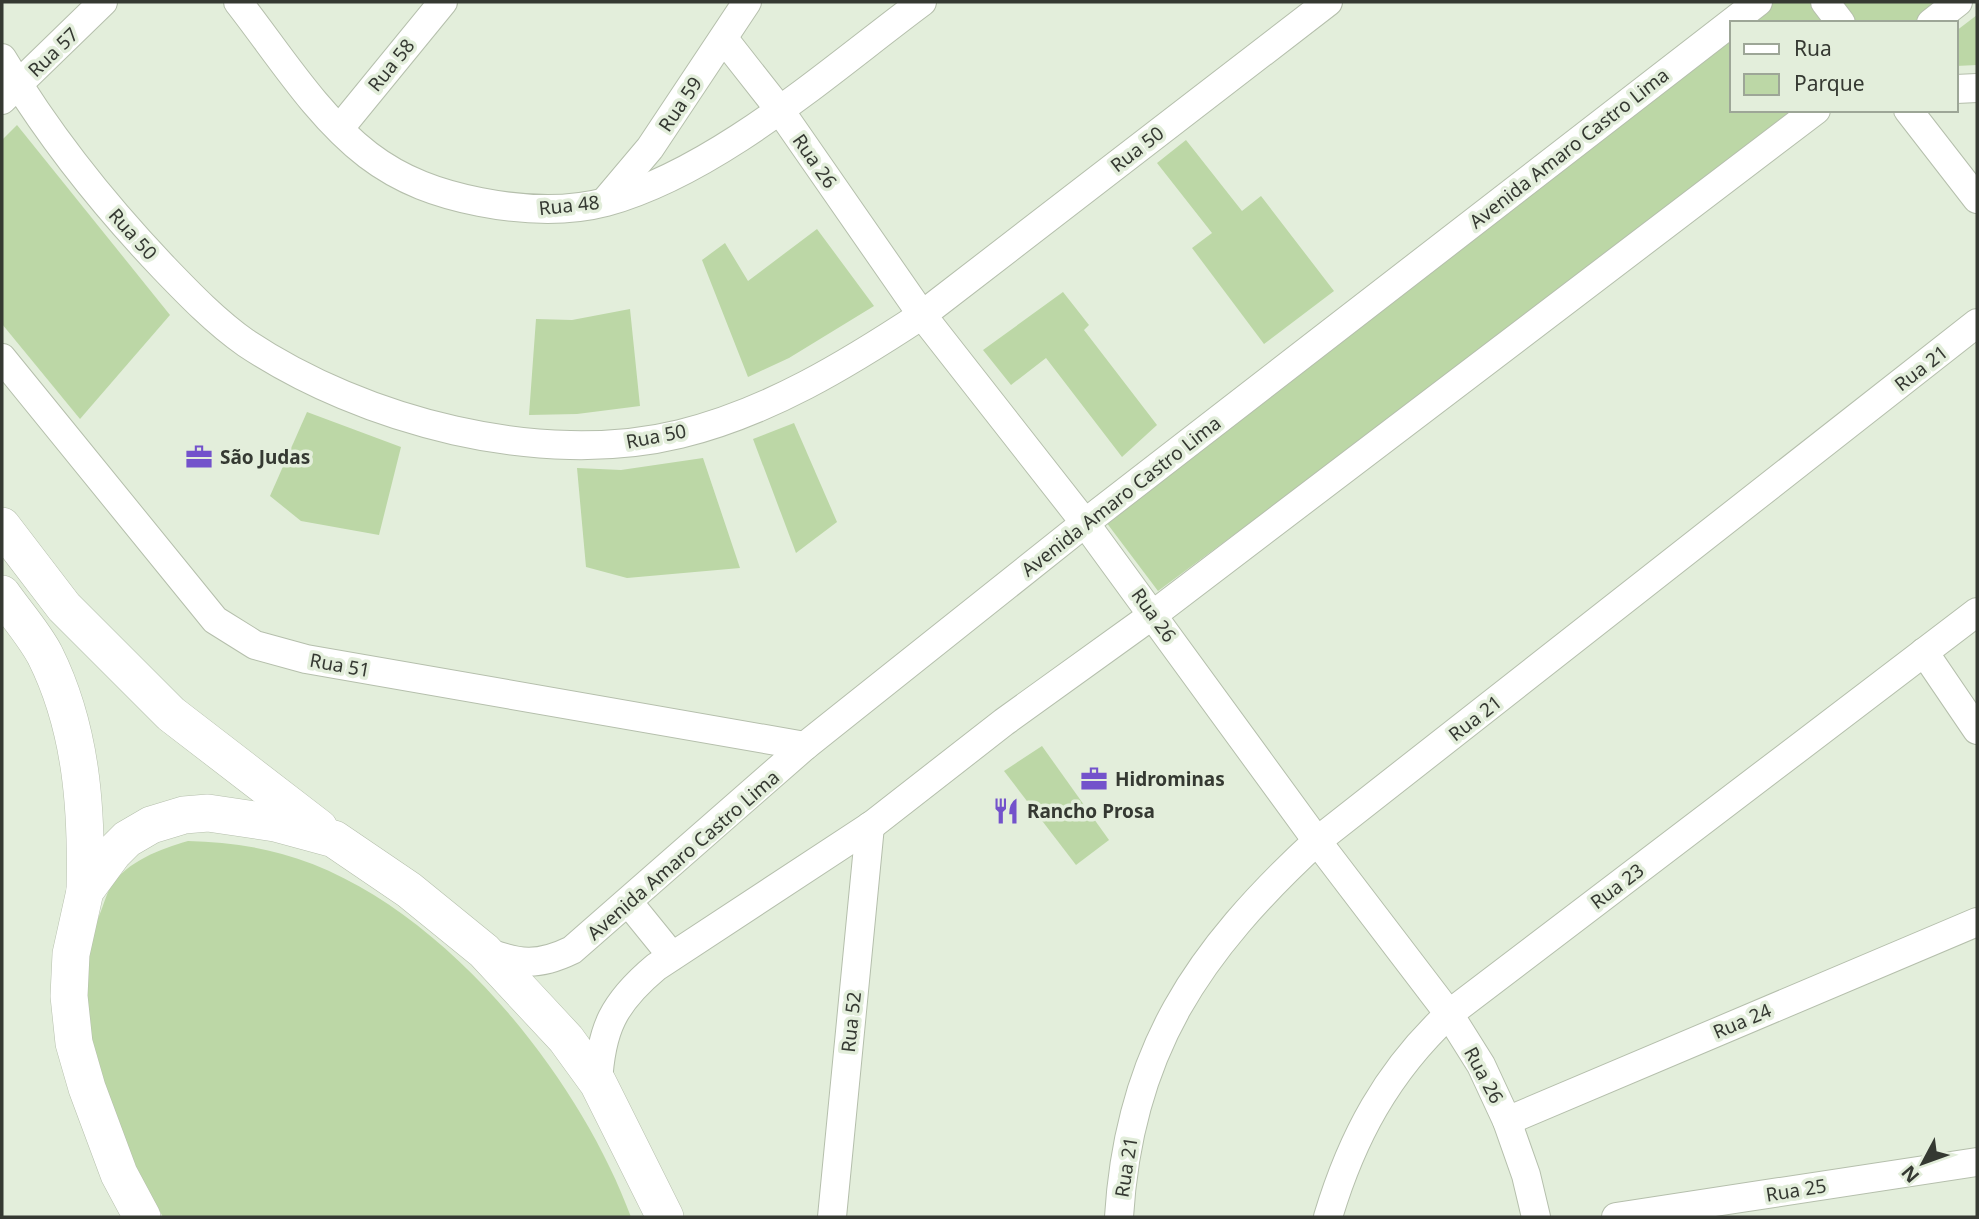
<svg xmlns="http://www.w3.org/2000/svg" width="1979" height="1219" font-family="'Noto Sans',sans-serif">
  <style>
    .green { fill: #bcd7a6 }
    .lines { fill: none; stroke-linecap: round; stroke-linejoin: round }
    .minor-casing { stroke: #b5bfac; stroke-width: 30 }
    .major-casing { stroke: #b5bfac; stroke-width: 38 }
    .minor { stroke: #fff; stroke-width: 28 }
    .major { stroke: #fff; stroke-width: 37 }
    .labels { text-anchor: middle; dominant-baseline: central; stroke-width: 7; stroke-linejoin: round; paint-order: stroke }
    .street-label { font-size: 19px; fill: #353932; stroke: #e3eedb }
    .poi-label { font-size: 19px; font-weight: bold; fill: #353932; stroke: #e3eedb; text-anchor: start }
  </style>
  <rect width="100%" height="100%" fill="#e3eedb"/>
  <!-- green -->
  <g class="green">
    <path d="M 1768,2 L 1951,2 L 1923,23 L 1741,23 Z"/>
    <path d="M 1977,15 L 1977,65 L 1956,66 L 1956,31 Z"/>
    <path d="M 1732,29 L 1732,110 L 1807,110 L 1158,591 L 1103,518 Z"/>
    <path d="M 17,125 L 170,315 L 80,419 L 2,324 L 2,140 Z"/>
    <path d="M 1186,140 L 1242,211 L 1261,196 L 1334,291 L 1264,344 L 1192,248 L 1212,233 L 1157,163 Z"/>
    <path d="M 817,229 L 874,306 L 789,358 L 748,377 L 702,260 L 725,243 L 748,281 Z"/>
    <path d="M 1063,292 L 1089,325 L 1084,330 L 1157,425 L 1122,457 L 1046,358 L 1011,385 L 983,350 Z"/>
    <path d="M 630,309 L 640,406 L 577,414 L 529,415 L 536,319 L 572,320 Z"/>
    <path d="M 307,412 L 401,447 L 379,535 L 301,521 L 270,496 Z"/>
    <path d="M 794,423 L 837,522 L 796,553 L 753,439 Z"/>
    <path d="M 703,458 L 740,568 L 627,578 L 586,567 L 577,468 L 621,470 Z"/>
    <path d="M 1042,746 L 1109,840 L 1076,865 L 1004,771 Z"/>
    <path d="M 188,841 C 219,842 251,845 282,854 C 436,896 578,1073 631,1217 L 163,1217 C 113,1129 58,1011 101,911 C 104,903 107,893 111,886 C 128,861 160,849 188,841 Z"/>
  </g>
  <g class="lines">
    <!-- minor casing -->
    <g class="minor-casing">
      <g id="minor">
        <path d="M 238,2 C 278,53 316,115 368,155 C 402,181 439,194 480,202 C 521,210 564,213 606,202 C 718,171 829,71 922,2"/>
        <path d="M 1825,2 L 1841,23"/>
        <path d="M 1931,23 L 1958,2"/>
        <path d="M 724,39 L 779,109 L 922,315 L 1085,523 L 1317,841 L 1449,1014 L 1481,1065 L 1507,1121 L 1526,1175 L 1536,1217"/>
        <path d="M 2,58 C 48,135 102,203 164,268 C 189,294 216,322 246,343 C 363,421 541,468 680,434 C 769,412 846,365 922,315 L 1328,2"/>
        <path d="M 1956,89 L 1977,88"/>
        <path d="M 2,100 L 103,2"/>
        <path d="M 1908,110 L 1977,199"/>
        <path d="M 340,128 L 443,2"/>
        <path d="M 607,199 L 650,148 L 747,2"/>
        <path d="M 2,358 L 215,620 L 255,645 L 306,659 L 805,746"/>
        <path d="M 1924,652 L 1977,730"/>
        <path d="M 629,903 L 672,956"/>
        <path d="M 484,951 C 519,964 537,967 572,950 L 805,746 L 1085,523 L 1758,2"/>
        <path d="M 598,1083 C 601,1029 613,1003 656,967 L 872,825 L 1004,722 L 1154,614 L 1816,110"/>
        <path d="M 1507,1121 L 1977,922"/>
        <path d="M 832,1217 L 870,826"/>
        <path d="M 1119,1217 C 1129,1051 1198,951 1317,841 L 1977,323"/>
        <path d="M 1328,1217 C 1352,1137 1387,1072 1449,1014 L 1977,612"/>
        <path d="M 1616,1217 L 1977,1162"/>
      </g>
    </g>
    <!-- major casing -->
    <g class="major-casing">
      <g id="major">
        <path d="M 2,526 L 64,607 L 171,714 L 319,828"/>
        <path d="M 2,594 C 16,614 34,634 45,655 C 82,729 87,810 85,891"/>
        <path d="M 142,1217 L 119,1174 L 87,1088 L 74,1043 L 69,996 L 71,954 L 85,891 L 113,853 L 127,839 L 151,825 L 184,815 L 208,813 L 275,823 L 334,839 L 409,890 L 484,951 L 566,1039 L 598,1083 L 665,1217"/>
      </g>
    </g>
    <!-- minor -->
    <use href="#minor" class="minor"/>
    <!-- major -->
    <use href="#major" class="major"/>
  </g>
  <!-- icons -->
  <defs>
    <g id="office-bare" transform="scale(2.1)"><path d="M-6-3h4V-5.5h4V-3h4V5H-6ZM-1-4.5V-3h2v-1.5ZM-6 0V1H6V0Z" fill="#7352cb" stroke="#e3eedb" stroke-width="2.5" paint-order="stroke"/></g>
    <g id="restaurant-bare" transform="scale(2.1)"><path d="M-5-6h1v4h1v-4h1v4h1v-4h1v5L-1.5 .5V6h-2V.5L-5-1ZM5-6V6H3V1.5H1.5Q1.5-4 5-6Z" fill="#7352cb" stroke="#e3eedb" stroke-width="2.5" paint-order="stroke"/></g>
  </defs>
  <g fill-rule="evenodd">
    <use href="#office-bare" x="199" y="457"/>
    <use href="#office-bare" x="1094" y="779"/>
    <use href="#restaurant-bare" x="1006" y="811"/>
  </g>
  <g class="labels">
    <!-- street labels -->
    <g class="street-label">
      <text transform="translate(53 52) rotate(-44)">Rua 57</text>
      <text transform="translate(391 65) rotate(-51)">Rua 58</text>
      <text transform="translate(680 104) rotate(-56)">Rua 59</text>
      <text transform="translate(1569 148) rotate(-38)">Avenida Amaro Castro Lima</text>
      <text transform="translate(1137 149) rotate(-38)">Rua 50</text>
      <text transform="translate(815 161) rotate(55)">Rua 26</text>
      <text transform="translate(569 205) rotate(-6)">Rua 48</text>
      <text transform="translate(133 234) rotate(48)">Rua 50</text>
      <text transform="translate(1921 368) rotate(-38)">Rua 21</text>
      <text transform="translate(656 436) rotate(-11)">Rua 50</text>
      <text transform="translate(1121 496) rotate(-38)">Avenida Amaro Castro Lima</text>
      <text transform="translate(1154 615) rotate(54)">Rua 26</text>
      <text transform="translate(340 665) rotate(10)">Rua 51</text>
      <text transform="translate(1475 718) rotate(-38)">Rua 21</text>
      <text transform="translate(683 855) rotate(-41)">Avenida Amaro Castro Lima</text>
      <text transform="translate(1617 886) rotate(-37)">Rua 23</text>
      <text transform="translate(1742 1021) rotate(-23)">Rua 24</text>
      <text transform="translate(851 1022) rotate(-84)">Rua 52</text>
      <text transform="translate(1484 1075) rotate(62)">Rua 26</text>
      <text transform="translate(1126 1167) rotate(-81)">Rua 21</text>
      <text transform="translate(1796 1190) rotate(-9)">Rua 25</text>
    </g>
    <!-- poi labels -->
    <g class="poi-label">
      <text x="220" y="457">São Judas</text>
      <text x="1115" y="779">Hidrominas</text>
      <text x="1027" y="811">Rancho Prosa</text>
    </g>
  </g>
  <!-- border -->
  <rect width="1979" height="1219" fill="none" stroke="#353932" stroke-width="7"/>
  <!-- legend -->
  <rect x="1730" y="21" width="228" height="91" fill="#e3eedb" stroke="#9da697" stroke-width="2"/>
  <rect x="1744" y="44" width="35" height="10" fill="#ffffff" stroke="#9da697" stroke-width="2"/>
  <text x="1794" y="56" font-size="21" fill="#353932">Rua</text>
  <rect x="1744" y="74" width="35" height="21" fill="#bcd7a6" stroke="#9da697" stroke-width="2"/>
  <text x="1794" y="91" font-size="21" fill="#353932">Parque</text>
  <!-- north arrow -->
  <g transform="translate(1923 1163) rotate(229)" stroke="#e3eedb" stroke-width="5" paint-order="stroke">
  <path d="M0-5L12 26L0 18L-12 26Z" fill="#353932"/>
  <text y="-10" font-size="19" font-weight="bold" text-anchor="middle" fill="#353932">N</text>
  </g>
</svg>
